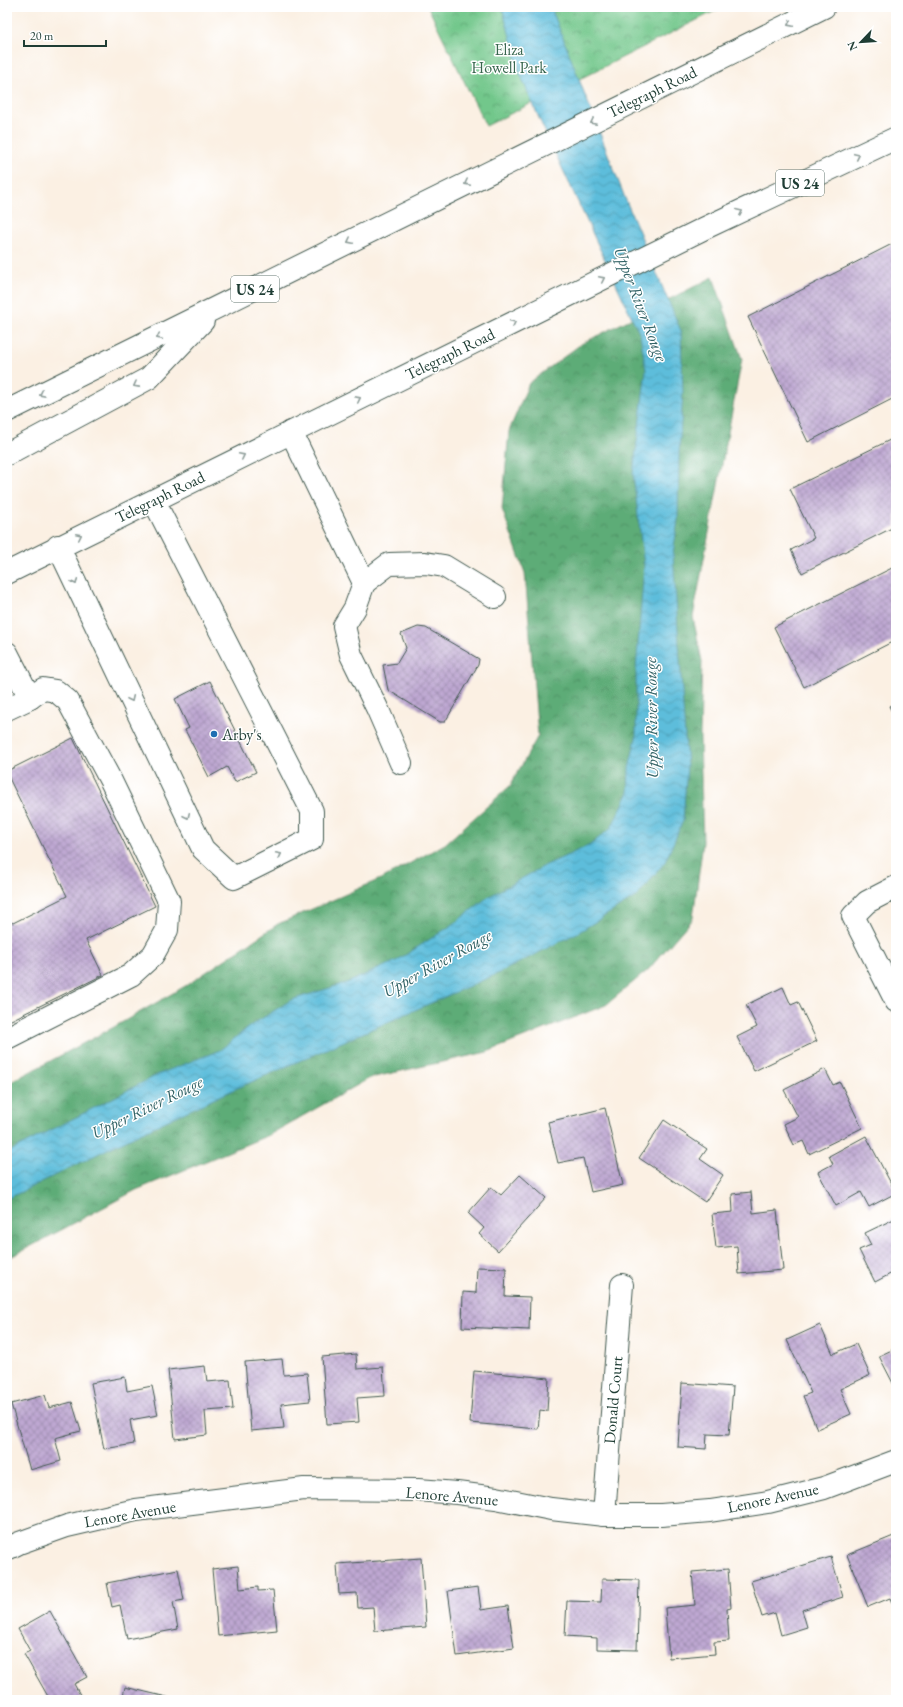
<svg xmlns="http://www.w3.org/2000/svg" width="903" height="1707" font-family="'EB Garamond',serif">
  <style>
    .forest { fill: url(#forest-crowns); stroke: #3e7456 }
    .park { fill: url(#park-crowns); stroke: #488260 }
    .water { fill: url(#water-waves); stroke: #3e7d88 }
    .building { fill: url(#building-cross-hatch) }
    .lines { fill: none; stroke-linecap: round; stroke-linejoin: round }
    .minor-casing { stroke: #40584e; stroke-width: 24 }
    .major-casing { stroke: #40584e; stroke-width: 24 }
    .minor { stroke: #fff; stroke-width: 22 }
    .major { stroke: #fff; stroke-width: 22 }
    .oneway { stroke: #8f9e9a }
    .poi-dot { fill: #1f6fb2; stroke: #fff; stroke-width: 1.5 }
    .labels { text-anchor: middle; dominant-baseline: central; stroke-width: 3; stroke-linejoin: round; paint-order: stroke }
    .shield { fill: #fff; stroke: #627771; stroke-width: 1 }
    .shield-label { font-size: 15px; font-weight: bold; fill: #1f3d34 }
    .park-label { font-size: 16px; fill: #38664e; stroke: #fff }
    .street-label { font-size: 16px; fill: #1f3d34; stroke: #fff }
    .poi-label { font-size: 16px; fill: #1f3d34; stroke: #fff; text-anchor: start }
    .water-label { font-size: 17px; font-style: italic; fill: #326366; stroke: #fff }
  </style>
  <defs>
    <pattern id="forest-crowns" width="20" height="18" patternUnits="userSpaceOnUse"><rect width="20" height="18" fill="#5dac77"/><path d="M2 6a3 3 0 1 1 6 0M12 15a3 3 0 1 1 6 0" fill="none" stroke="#4c8d62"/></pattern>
    <pattern id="park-crowns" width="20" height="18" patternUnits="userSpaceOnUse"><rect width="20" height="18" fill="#72c78b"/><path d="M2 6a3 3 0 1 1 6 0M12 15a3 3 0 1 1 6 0" fill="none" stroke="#5da372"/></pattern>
    <pattern id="water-waves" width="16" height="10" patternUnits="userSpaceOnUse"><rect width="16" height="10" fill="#5dbddb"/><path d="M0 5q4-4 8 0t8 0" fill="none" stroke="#4c9bb2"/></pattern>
    <pattern id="building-cross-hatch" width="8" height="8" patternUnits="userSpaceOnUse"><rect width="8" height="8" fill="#bea7d2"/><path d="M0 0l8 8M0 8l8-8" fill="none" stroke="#9a89ab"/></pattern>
  </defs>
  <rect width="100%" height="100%" fill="#fff"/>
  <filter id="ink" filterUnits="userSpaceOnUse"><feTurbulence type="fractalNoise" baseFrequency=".025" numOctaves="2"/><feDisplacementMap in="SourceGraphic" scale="8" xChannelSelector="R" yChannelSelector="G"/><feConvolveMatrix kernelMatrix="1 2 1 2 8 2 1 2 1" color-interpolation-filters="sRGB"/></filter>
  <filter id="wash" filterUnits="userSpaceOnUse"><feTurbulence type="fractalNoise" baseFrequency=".012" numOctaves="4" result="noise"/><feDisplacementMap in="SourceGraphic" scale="16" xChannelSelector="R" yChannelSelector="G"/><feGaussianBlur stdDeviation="0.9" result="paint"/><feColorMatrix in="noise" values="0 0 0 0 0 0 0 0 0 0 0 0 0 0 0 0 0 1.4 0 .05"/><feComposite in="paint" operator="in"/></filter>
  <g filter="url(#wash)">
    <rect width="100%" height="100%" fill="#fbf0e3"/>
    <!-- forest -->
    <path class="forest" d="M 713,277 L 742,359 L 693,617 L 702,661 L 700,737 L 703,842 L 693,918 L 648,970 L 606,1005 L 487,1052 L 370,1078 L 269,1135 L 136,1190 L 7,1259 L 7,1084 L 114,1027 L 187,985 L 278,924 L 385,877 L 445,844 L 510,786 L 538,736 L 525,573 L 502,509 L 509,431 L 529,383 L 581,344 Z"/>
    <!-- park -->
    <path class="park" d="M 428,7 L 723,7 L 486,126 Z"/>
    <!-- water -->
    <path class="water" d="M 502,7 L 551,7 L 625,198 L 681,331 L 683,393 L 679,453 L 678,520 L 673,554 L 687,766 L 683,821 L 665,862 L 637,896 L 579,932 L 497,974 L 231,1091 L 136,1135 L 7,1199 L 7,1153 L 159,1074 L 220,1050 L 250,1026 L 291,1000 L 349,982 L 396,961 L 452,925 L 488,897 L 546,865 L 590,845 L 611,828 L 628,794 L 629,768 L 636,738 L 636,670 L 644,566 L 633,474 L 646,370 L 640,335 L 542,125 L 520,74 Z"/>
    <g id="blocks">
      <!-- building -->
      <g class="building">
        <path d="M 896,242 L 896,397 L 808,442 L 748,317 Z"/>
        <path d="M 896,437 L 896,526 L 802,573 L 791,550 L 814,538 L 790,489 Z"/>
        <path d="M 896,566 L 896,640 L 804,687 L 774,627 Z"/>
        <path d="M 418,627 L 426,628 L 479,659 L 478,665 L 445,722 L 440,722 L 388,690 L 383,665 L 397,663 L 406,648 L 401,634 Z"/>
        <path d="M 210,681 L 256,772 L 235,782 L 227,767 L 209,777 L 185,730 L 189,728 L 175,699 Z"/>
        <path d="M 896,703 L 896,720 L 889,706 Z"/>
        <path d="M 73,738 L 155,906 L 86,940 L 103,975 L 7,1022 L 7,921 L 13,923 L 67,896 L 7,774 L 7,771 Z"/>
        <path d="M 783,987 L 791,1005 L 798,1002 L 817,1041 L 754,1071 L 737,1037 L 757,1027 L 746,1005 Z"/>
        <path d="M 825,1069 L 833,1085 L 840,1082 L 862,1128 L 809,1154 L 803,1141 L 794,1145 L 784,1124 L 798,1117 L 784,1090 Z"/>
        <path d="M 605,1108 L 623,1185 L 591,1192 L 583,1158 L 558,1163 L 548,1122 Z"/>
        <path d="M 664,1120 L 707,1149 L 700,1159 L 723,1175 L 705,1202 L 639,1158 Z"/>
        <path d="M 866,1136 L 896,1193 L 869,1207 L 861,1192 L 836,1206 L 818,1172 L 833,1164 L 829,1156 Z"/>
        <path d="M 520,1175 L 546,1198 L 498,1251 L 479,1234 L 484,1228 L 468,1213 L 491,1187 L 501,1195 Z"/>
        <path d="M 751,1192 L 753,1213 L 777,1210 L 783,1270 L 739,1274 L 737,1246 L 716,1248 L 712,1214 L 733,1212 L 732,1194 Z"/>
        <path d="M 896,1218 L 896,1271 L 875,1282 L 859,1250 L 871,1245 L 865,1233 Z"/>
        <path d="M 477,1267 L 506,1268 L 505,1296 L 530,1297 L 529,1330 L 462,1327 L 463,1292 L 476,1293 Z"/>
        <path d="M 820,1325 L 833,1354 L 856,1344 L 870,1375 L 840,1389 L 851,1414 L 817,1429 L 803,1396 L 811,1393 L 787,1340 Z"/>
        <path d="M 896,1348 L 896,1389 L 879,1356 Z"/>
        <path d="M 356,1354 L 357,1369 L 383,1367 L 385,1396 L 357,1398 L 359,1422 L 327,1424 L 322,1357 Z"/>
        <path d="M 282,1359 L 284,1375 L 307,1373 L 310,1401 L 281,1404 L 284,1428 L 251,1431 L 245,1362 Z"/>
        <path d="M 205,1366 L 207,1382 L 230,1380 L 233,1409 L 205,1411 L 207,1435 L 175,1439 L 168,1370 Z"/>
        <path d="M 474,1371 L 549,1378 L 547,1411 L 540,1410 L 538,1429 L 470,1423 Z"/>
        <path d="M 125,1377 L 127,1391 L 152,1386 L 158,1415 L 130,1420 L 134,1444 L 104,1449 L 91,1383 Z"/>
        <path d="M 682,1383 L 733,1387 L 729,1435 L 707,1434 L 706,1449 L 678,1447 Z"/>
        <path d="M 45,1395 L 49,1408 L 72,1402 L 81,1431 L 55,1438 L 61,1461 L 30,1470 L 11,1404 Z"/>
        <path d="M 896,1535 L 896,1613 L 890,1598 L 868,1607 L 847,1555 Z"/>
        <path d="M 831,1557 L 843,1597 L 802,1610 L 807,1627 L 781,1635 L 775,1613 L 762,1617 L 751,1581 Z"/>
        <path d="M 421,1558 L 426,1627 L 375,1631 L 373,1607 L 358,1608 L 357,1593 L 339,1594 L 337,1564 Z"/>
        <path d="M 238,1566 L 240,1589 L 258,1587 L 258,1591 L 273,1590 L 277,1630 L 218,1636 L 212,1569 Z"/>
        <path d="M 178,1569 L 184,1600 L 173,1602 L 178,1629 L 127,1639 L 120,1605 L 112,1607 L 107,1583 Z"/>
        <path d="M 728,1569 L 731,1608 L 727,1609 L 729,1641 L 714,1642 L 715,1654 L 669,1658 L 665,1608 L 695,1605 L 692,1572 Z"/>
        <path d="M 602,1579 L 639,1580 L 637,1650 L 597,1649 L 597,1638 L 565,1636 L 567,1601 L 601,1602 Z"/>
        <path d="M 478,1587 L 481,1610 L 508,1606 L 514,1648 L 457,1656 L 448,1591 Z"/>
        <path d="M 50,1611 L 87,1677 L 74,1684 L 83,1700 L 50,1700 L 24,1654 L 30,1651 L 18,1629 Z"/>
        <path d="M 125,1687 L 175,1699 L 175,1700 L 122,1700 Z"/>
      </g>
    </g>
  </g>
  <g filter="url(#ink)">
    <use href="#blocks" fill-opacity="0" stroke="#40584e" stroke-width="1"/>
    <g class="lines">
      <!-- minor casing -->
      <g class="minor-casing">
        <g id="minor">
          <path d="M 291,432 L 364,583 L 389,564 L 425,563 L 444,566 L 495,597"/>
          <path d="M 58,546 L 203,849 L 234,878 L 312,839 L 312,811 L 154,501"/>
          <path d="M 364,583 L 355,608 L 344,626 L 351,655 L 378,710 L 401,763"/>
          <path d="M 7,653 L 30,698 L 7,709"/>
          <path d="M 896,887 L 867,902 L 853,916 L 896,1001"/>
          <path d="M 7,1038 L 131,975 L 153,955 L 167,930 L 169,901 L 111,781 L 68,701 L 56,691 L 43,689 L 30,698"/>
          <path d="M 604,1515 L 622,1285"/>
          <path d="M 7,1549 L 19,1543 L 67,1526 L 136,1510 L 304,1489 L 418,1490 L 457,1493 L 496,1498 L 551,1509 L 604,1515 L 661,1515 L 710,1511 L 768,1502 L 824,1488 L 896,1461"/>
        </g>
      </g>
      <!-- major casing -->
      <g class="major-casing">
        <g id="major">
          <path d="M 7,411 L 824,7"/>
          <path d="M 7,454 L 149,378 L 203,321"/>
          <path d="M 7,573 L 705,228 L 896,138"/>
        </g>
      </g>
      <!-- minor -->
      <use href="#minor" class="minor"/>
      <!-- major -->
      <use href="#major" class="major"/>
    </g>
    <!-- one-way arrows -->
    <defs><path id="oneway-chevron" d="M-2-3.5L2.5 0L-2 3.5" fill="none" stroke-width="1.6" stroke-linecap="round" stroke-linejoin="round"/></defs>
    <g class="oneway">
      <use href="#oneway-chevron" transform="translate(790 24) rotate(154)"/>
      <use href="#oneway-chevron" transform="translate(593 122) rotate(154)"/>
      <use href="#oneway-chevron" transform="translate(857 156) rotate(-25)"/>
      <use href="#oneway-chevron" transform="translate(467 183) rotate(153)"/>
      <use href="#oneway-chevron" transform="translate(740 212) rotate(-25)"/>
      <use href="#oneway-chevron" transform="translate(350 241) rotate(153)"/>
      <use href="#oneway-chevron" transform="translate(602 279) rotate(-26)"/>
      <use href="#oneway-chevron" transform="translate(513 323) rotate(-26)"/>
      <use href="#oneway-chevron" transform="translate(159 337) rotate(154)"/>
      <use href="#oneway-chevron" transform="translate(136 385) rotate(152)"/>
      <use href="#oneway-chevron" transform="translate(42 394) rotate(154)"/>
      <use href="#oneway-chevron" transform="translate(358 399) rotate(-26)"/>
      <use href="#oneway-chevron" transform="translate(242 456) rotate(-27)"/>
      <use href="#oneway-chevron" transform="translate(79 536) rotate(-26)"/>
      <use href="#oneway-chevron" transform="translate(75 582) rotate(65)"/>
      <use href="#oneway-chevron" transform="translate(131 699) rotate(65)"/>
      <use href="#oneway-chevron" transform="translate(187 816) rotate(65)"/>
      <use href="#oneway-chevron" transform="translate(279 855) rotate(-27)"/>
    </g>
  </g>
  <!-- markers -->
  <circle class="poi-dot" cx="214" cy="734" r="4"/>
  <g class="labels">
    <!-- shield labels -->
    <g class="shield">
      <rect x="776" y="170" width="48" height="26" rx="3"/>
      <rect x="231" y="276" width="48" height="26" rx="3"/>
    </g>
    <g class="shield-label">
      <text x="800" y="183">US 24</text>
      <text x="255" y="289">US 24</text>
    </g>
    <!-- park labels -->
    <g class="park-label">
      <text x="509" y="49">Eliza<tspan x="509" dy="18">Howell Park</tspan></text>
    </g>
    <!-- street labels -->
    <g class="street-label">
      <text transform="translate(652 92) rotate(-26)">Telegraph Road</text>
      <text transform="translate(450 354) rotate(-26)">Telegraph Road</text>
      <text transform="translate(160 497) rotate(-26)">Telegraph Road</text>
      <text transform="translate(613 1400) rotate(-85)">Donald Court</text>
      <text transform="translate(452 1496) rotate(5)">Lenore Avenue</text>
      <text transform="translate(773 1498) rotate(-12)">Lenore Avenue</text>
      <text transform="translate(130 1514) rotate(-10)">Lenore Avenue</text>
    </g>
    <!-- poi labels -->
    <g class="poi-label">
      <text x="222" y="734">Arby's</text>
    </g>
    <!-- water labels -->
    <g class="water-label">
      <text transform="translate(641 304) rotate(69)">Upper River Rouge</text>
      <text transform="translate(651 718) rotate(-91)">Upper River Rouge</text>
      <text transform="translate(437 963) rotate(-29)">Upper River Rouge</text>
      <text transform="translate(147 1107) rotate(-26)">Upper River Rouge</text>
    </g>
  </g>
  <!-- margin -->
  <rect width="903" height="1707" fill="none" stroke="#fff" stroke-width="24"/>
  <!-- north arrow -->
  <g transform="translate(861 42) rotate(245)" stroke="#ffffff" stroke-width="3" paint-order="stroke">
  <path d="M0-3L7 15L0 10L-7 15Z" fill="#1f3d34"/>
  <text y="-6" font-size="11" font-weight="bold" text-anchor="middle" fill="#1f3d34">N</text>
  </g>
  <!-- scale -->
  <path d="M24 40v6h82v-6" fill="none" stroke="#1f3d34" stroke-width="2"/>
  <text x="30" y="40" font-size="12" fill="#1f3d34" stroke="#ffffff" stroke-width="3" paint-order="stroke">20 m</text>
</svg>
